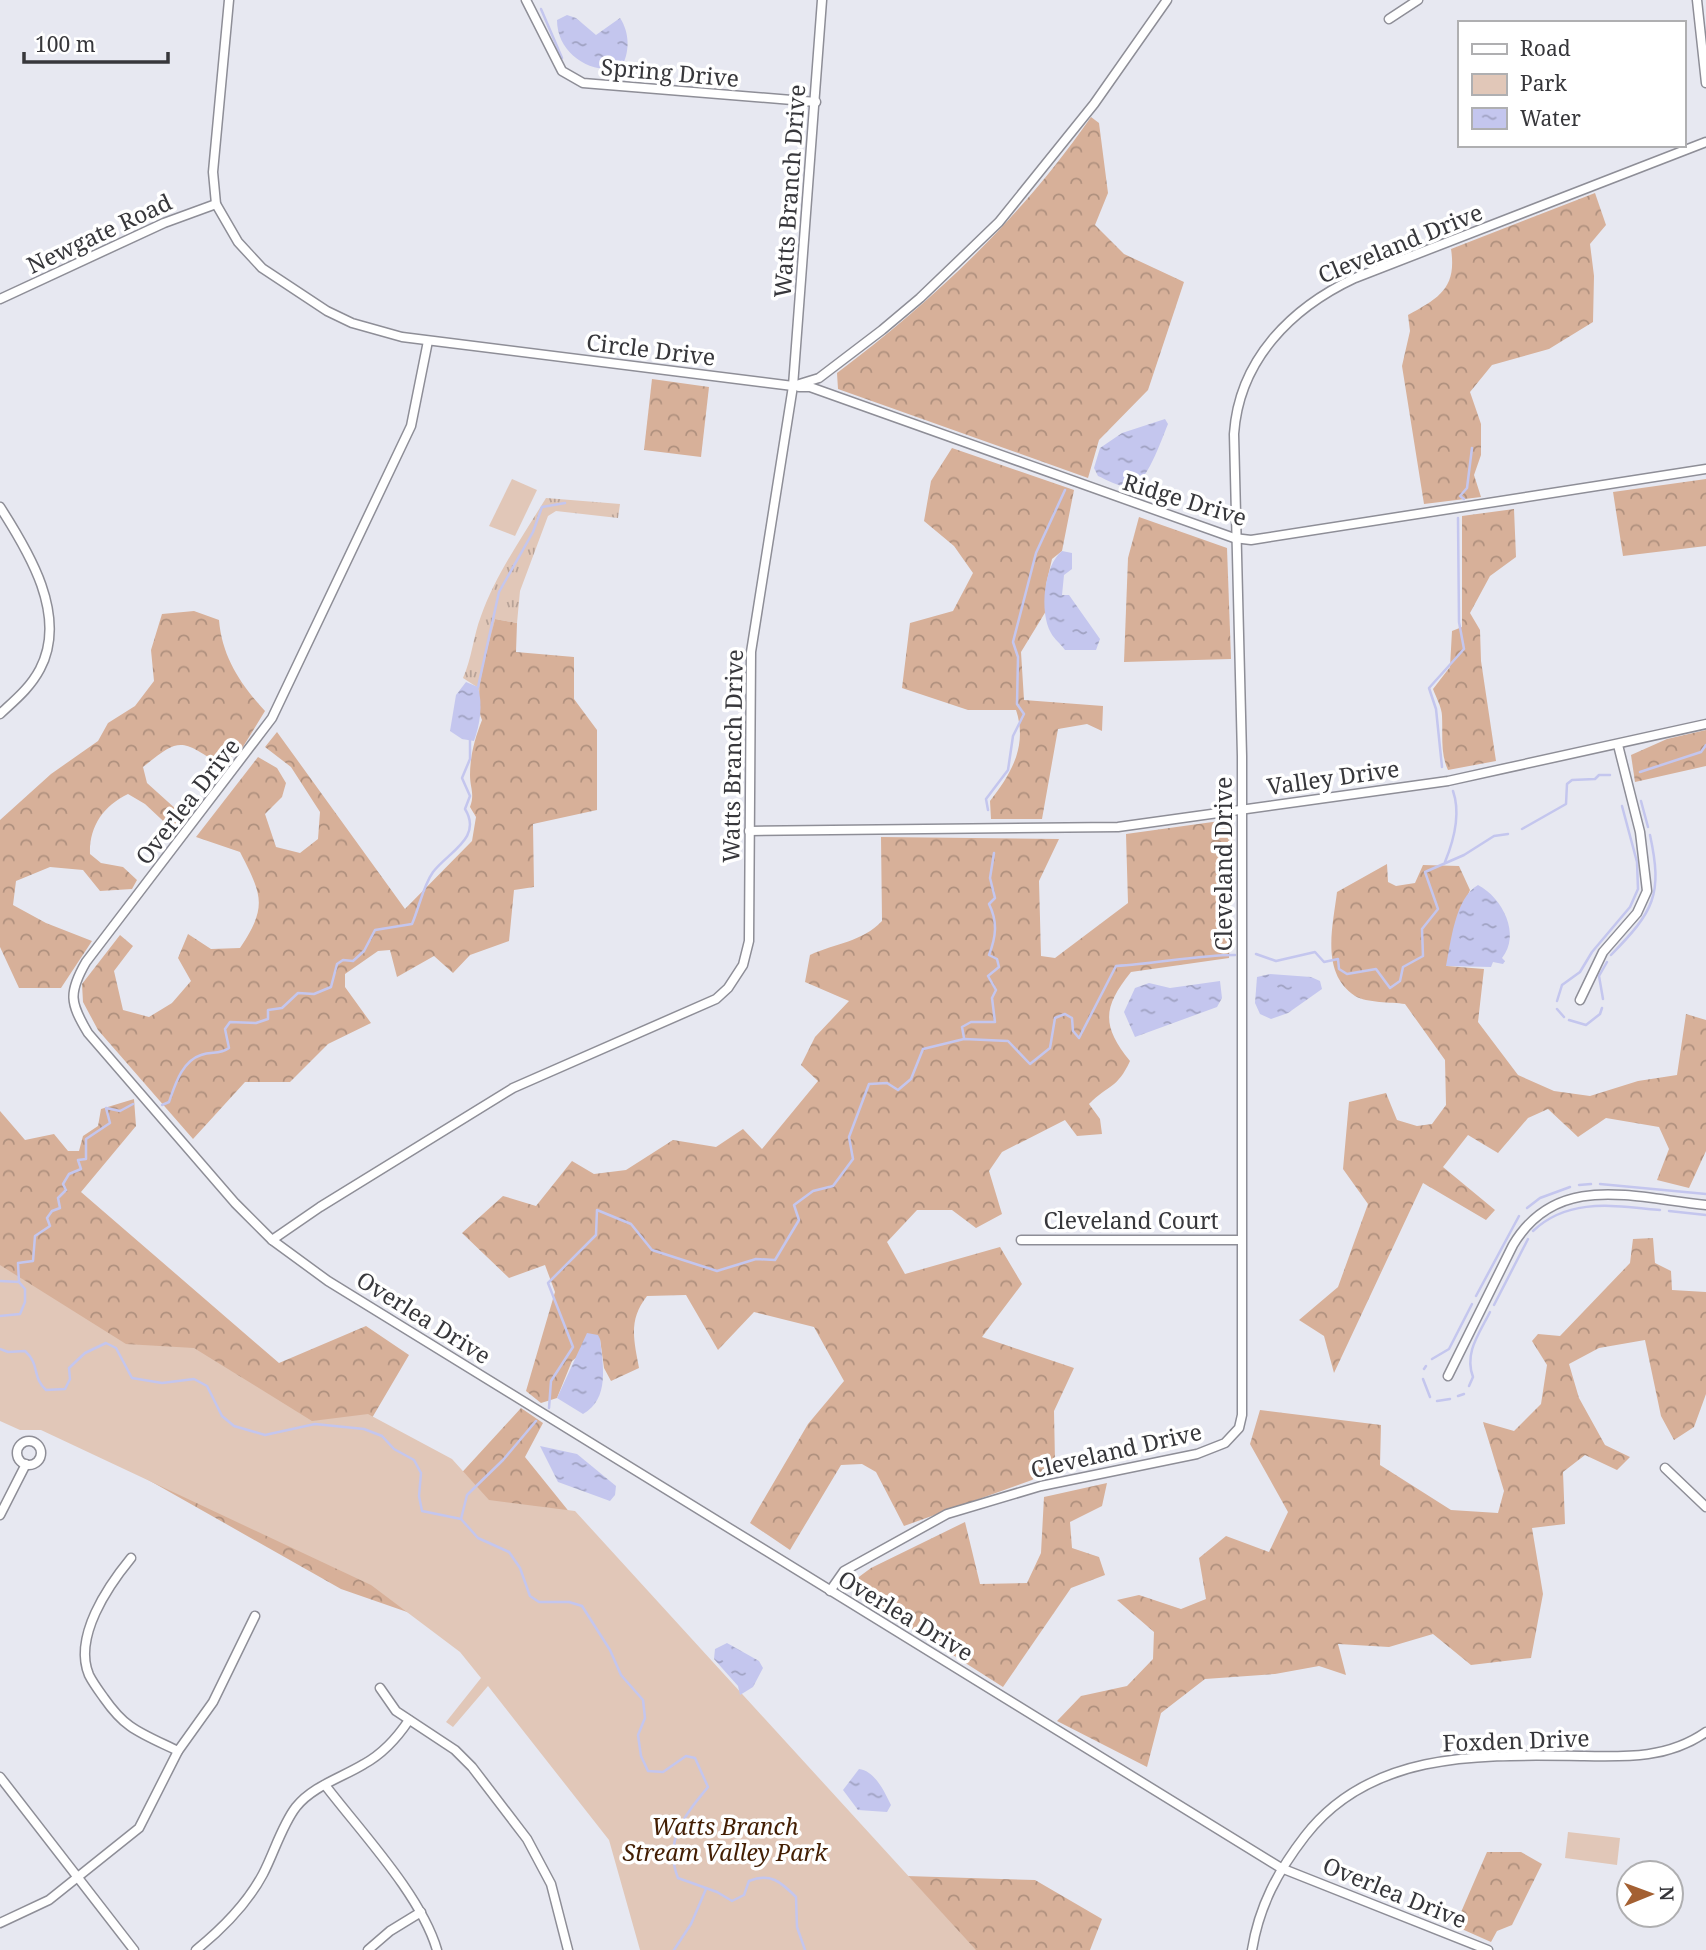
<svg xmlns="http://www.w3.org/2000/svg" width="1706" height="1950" font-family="'Noto Serif',serif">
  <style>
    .grass { fill: url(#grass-tufts) }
    .forest { fill: url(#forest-crowns) }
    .green { fill: #e1c7b8 }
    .water { fill: url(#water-ripples) }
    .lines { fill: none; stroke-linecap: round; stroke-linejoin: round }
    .stream { stroke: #c4c6ee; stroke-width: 2.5 }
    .street-casing { stroke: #8e8e97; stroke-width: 11 }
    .street { stroke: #fff; stroke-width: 8 }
    .labels { text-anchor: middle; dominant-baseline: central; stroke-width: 7; stroke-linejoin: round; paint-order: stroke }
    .street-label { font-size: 23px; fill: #37373b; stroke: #fff }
    .park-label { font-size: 23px; font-style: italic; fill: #431e03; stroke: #fff }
  </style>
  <defs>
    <pattern id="grass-tufts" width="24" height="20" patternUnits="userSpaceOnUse" patternTransform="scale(1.75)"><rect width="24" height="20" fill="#e1c7b8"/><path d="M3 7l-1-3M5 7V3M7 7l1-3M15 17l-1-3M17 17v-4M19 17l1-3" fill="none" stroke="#b7a297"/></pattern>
    <pattern id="forest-crowns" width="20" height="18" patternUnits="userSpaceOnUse" patternTransform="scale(1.75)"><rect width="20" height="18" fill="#d7b099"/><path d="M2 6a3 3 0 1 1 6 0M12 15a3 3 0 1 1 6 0" fill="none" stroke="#af907e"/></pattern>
    <pattern id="water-ripples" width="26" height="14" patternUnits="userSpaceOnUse" patternTransform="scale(1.75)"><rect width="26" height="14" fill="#c4c6ee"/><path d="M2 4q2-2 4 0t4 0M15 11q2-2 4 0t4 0" fill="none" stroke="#a0a2c2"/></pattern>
  </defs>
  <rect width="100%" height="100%" fill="#e7e8f1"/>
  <!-- grass -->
  <path class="grass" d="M 546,498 L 620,504 L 618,518 L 556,511 L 548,516 L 520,591 L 517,623 L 495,619 L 479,692 L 477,687 L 463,678 C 472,658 473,637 481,616 C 496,574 523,536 546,498 Z"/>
  <!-- forest -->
  <g class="forest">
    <path d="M 1091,117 L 1099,123 L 1108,193 L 1095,225 L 1124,254 L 1184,282 L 1148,390 L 1099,440 L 1088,478 L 838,389 L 837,373 C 936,298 1020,219 1091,117 Z"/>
    <path d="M 1595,193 L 1606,225 L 1590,244 L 1594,276 L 1593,322 L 1549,349 L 1492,365 L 1470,392 L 1481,424 L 1481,455 L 1474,475 L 1481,497 L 1424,504 L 1402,366 L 1410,331 L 1408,315 C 1439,298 1457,288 1451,249 Z"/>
    <path d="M 652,379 L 709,387 L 701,457 L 644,450 Z"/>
    <path d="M 952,448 L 1074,490 L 1062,551 L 1052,559 L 1046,585 L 1046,611 L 1021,652 L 1024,700 L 1103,706 L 1102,731 L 1087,724 L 1058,729 L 1042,819 L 991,819 L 990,801 C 1011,774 1028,746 1016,710 L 968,710 L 902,688 L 910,623 L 953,611 L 973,573 L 954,546 L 924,521 L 931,481 Z"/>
    <path d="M 1706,479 L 1706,546 L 1623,556 L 1613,492 Z"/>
    <path d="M 1514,509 L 1516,557 L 1490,576 L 1470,613 L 1480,630 L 1481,661 L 1496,761 L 1448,770 C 1440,753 1443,734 1442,716 C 1442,708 1436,697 1433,689 L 1450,667 L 1452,631 L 1462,627 L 1462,516 Z"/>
    <path d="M 1139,517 L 1227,548 L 1231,659 L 1124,662 L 1128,558 Z"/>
    <path d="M 194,611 L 219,620 C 222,657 241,685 265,711 L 241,750 L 221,765 C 181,740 181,736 143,767 L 147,783 L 187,819 L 176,833 L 145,804 L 128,794 C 103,806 89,827 90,854 L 101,863 L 123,867 L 137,880 L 132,889 L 100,891 L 83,870 L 50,867 L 16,881 L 13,905 L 46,923 L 92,941 L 61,988 L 19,988 L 0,947 L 0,820 L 51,774 L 98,741 L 108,723 L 135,706 L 154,681 L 151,650 L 162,614 Z"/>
    <path d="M 495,619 L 517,623 L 516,652 L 574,657 L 574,699 L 597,730 L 597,810 L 533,824 L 534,887 L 514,890 L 509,941 L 470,955 L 453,973 L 434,956 L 397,977 L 390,950 L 378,951 L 345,974 L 345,987 L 371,1023 L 328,1044 L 290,1082 L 245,1082 L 193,1139 L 98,1030 L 83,1002 L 82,984 L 120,935 L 133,946 L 114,971 L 123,1010 L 149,1017 L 172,1003 L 191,981 L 178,958 L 188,934 L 211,949 L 240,948 C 268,906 262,895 240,852 L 196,837 L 258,757 L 277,768 L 286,783 L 282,797 L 265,814 L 276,847 L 300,853 L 318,839 L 320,812 L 291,767 L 265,747 L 277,732 L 405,909 L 472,841 L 476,817 L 470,807 C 475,794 470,788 470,775 C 470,756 475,738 482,720 C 472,696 489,645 495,619 Z"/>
    <path d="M 1706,730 L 1706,766 L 1635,782 L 1631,755 L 1667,739 Z"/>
    <path d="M 1227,820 L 1234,824 L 1229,958 L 1131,972 C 1103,1007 1101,1025 1130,1061 C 1117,1089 1109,1084 1089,1104 L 1100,1119 L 1102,1134 L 1077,1136 L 1065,1120 L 1002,1152 L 989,1171 L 1002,1214 L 976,1228 L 952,1210 L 917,1210 L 887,1242 L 905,1274 L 1000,1247 L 1022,1284 L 982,1337 L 1074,1368 L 1054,1411 L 1055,1462 L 1032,1480 L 904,1526 L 876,1472 L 862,1464 L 841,1465 L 790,1550 L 750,1523 L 808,1424 L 844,1381 L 814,1327 L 754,1312 L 718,1350 L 686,1295 L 647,1296 C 628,1320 634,1340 639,1368 L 611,1381 L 604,1368 L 600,1339 L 572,1361 L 557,1398 L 541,1403 L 526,1391 L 555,1292 L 545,1265 L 509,1278 L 462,1233 L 503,1196 L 536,1206 L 572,1161 L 594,1174 L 626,1170 L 673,1140 L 716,1147 L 743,1129 L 762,1149 L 818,1081 L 801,1065 L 815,1037 L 849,1001 L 805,982 L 810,955 C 836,943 862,942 882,921 L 881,837 L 1059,839 L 1039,881 L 1041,956 L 1055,958 L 1128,903 L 1126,834 Z"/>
    <path d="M 1387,864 L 1388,882 L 1396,886 L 1415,883 L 1423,865 L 1459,866 L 1470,890 L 1454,928 L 1447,966 L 1484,969 L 1478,1022 L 1518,1075 L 1554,1091 L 1590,1096 L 1638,1081 L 1677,1075 L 1686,1014 L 1706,1020 L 1706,1151 L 1689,1188 L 1657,1180 L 1669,1149 L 1659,1127 L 1606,1118 L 1578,1137 L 1548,1109 L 1528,1118 L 1498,1153 L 1468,1135 L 1443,1167 L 1495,1210 L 1486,1220 L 1423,1183 L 1334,1373 L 1324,1336 L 1299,1320 L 1338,1287 L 1368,1204 L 1343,1169 L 1349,1102 L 1386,1093 L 1397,1120 L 1417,1126 L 1432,1124 L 1446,1105 L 1445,1060 L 1405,1004 C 1391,1002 1367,1003 1355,996 C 1320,973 1333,926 1337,892 Z"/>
    <path d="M 134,1099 L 136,1126 L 81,1192 L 279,1363 L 366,1326 L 409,1355 L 362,1435 L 444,1492 L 521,1408 L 543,1423 L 525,1457 L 604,1555 L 906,1876 L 1035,1880 L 1102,1919 L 1090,1950 L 656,1950 L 575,1752 L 433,1621 L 341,1589 L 0,1396 L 0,1111 L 25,1140 L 54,1134 L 68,1151 L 79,1151 L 83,1136 L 98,1126 L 101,1109 Z"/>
    <path d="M 1653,1238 L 1655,1263 L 1671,1271 L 1672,1290 L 1706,1292 L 1706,1394 L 1694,1427 L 1674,1440 L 1661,1416 L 1645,1340 L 1599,1348 L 1569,1364 L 1579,1398 L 1605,1445 L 1630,1457 L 1617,1470 L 1585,1455 L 1563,1472 L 1565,1524 L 1532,1528 L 1543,1594 L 1531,1658 L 1471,1665 L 1433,1634 L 1389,1647 L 1338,1644 L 1346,1675 L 1319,1666 L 1275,1674 L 1205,1679 L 1161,1713 L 1147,1767 L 1057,1721 L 1081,1696 L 1127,1686 L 1153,1659 L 1154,1632 L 1117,1600 L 1139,1595 L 1181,1609 L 1206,1599 L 1199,1558 L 1226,1536 L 1269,1552 L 1288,1512 L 1250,1444 L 1260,1410 L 1381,1425 L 1380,1465 L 1451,1510 L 1498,1513 L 1504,1491 L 1483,1422 L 1514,1431 L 1541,1404 L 1547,1365 L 1532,1341 L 1538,1334 L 1560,1336 L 1630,1263 L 1633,1239 Z"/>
    <path d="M 1107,1483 L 1102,1506 L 1070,1522 L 1072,1548 L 1099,1557 L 1105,1575 L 1071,1588 L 1003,1687 L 854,1592 L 852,1582 L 871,1568 L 965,1522 L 980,1584 L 1027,1583 L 1041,1553 L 1044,1497 Z"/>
    <path d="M 1487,1852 L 1521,1852 L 1542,1864 L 1512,1925 L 1497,1931 L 1491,1942 L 1455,1926 Z"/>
  </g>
  <!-- green -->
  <g class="green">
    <path d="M 512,479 L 537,490 L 515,536 L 489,526 Z"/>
    <path d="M 0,1265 L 126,1344 L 194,1348 L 312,1421 L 368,1414 L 452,1459 L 489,1500 L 575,1511 L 976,1950 L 640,1950 L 609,1840 L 488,1686 L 453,1727 L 446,1722 L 481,1678 L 460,1652 L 371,1585 L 41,1430 L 20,1430 L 0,1421 Z"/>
    <path d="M 1568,1832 L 1620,1838 L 1617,1865 L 1565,1858 Z"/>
  </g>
  <!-- water -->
  <g class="water">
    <path d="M 567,15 L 576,18 L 596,35 L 620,18 C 630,33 630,53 621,68 C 590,75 557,53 557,20 Z"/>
    <path d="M 1165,419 L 1168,424 C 1162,438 1146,487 1129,487 C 1119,487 1107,480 1098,476 L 1094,468 L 1100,448 L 1122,433 Z"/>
    <path d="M 1062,551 L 1072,553 L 1072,569 L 1064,575 L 1062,595 L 1069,595 L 1100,639 L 1096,650 L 1065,650 C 1061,644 1054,639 1051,633 C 1039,612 1044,565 1062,551 Z"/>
    <path d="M 466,682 L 478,687 C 483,705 480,724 474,741 L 462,739 L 450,731 L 456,695 Z"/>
    <path d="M 1478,885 C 1503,898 1521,935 1502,958 L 1505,961 L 1503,964 L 1493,962 L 1491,967 L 1446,966 C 1451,942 1455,898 1478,885 Z"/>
    <path d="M 1270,974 L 1311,977 L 1320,981 L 1322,989 L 1288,1013 L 1271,1019 L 1260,1014 L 1255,1003 L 1257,977 Z"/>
    <path d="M 1220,981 L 1222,998 L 1217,1007 L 1135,1037 L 1124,1012 L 1135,988 L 1149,983 L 1170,988 Z"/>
    <path d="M 587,1333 L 598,1335 L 600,1339 C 603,1365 610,1399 583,1414 L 557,1398 Z"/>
    <path d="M 540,1446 L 577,1454 L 616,1486 L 615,1495 L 610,1501 L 558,1482 Z"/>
    <path d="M 727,1643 L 759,1661 L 763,1668 L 753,1687 L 740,1695 L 738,1686 L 714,1659 L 715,1649 Z"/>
    <path d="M 859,1769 C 875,1771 884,1791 891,1805 L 887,1812 L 858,1810 L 843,1790 Z"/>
  </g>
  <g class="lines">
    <!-- stream -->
    <g class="stream">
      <path d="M 541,9 L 562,58"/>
      <path d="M 1464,499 L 1460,496 L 1467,488 L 1472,448"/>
      <path d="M 478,687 L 499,592 L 533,532 L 542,507 L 565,503"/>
      <path d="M 1442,767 L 1436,709 L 1429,688 L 1464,649 L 1459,622 L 1458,518"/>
      <path d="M 1640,772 L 1701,752 L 1706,745"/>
      <path d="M 1641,801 L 1648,827"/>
      <path d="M 988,810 L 986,799 L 1008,770 L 1013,736 L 1024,714 L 1017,704 L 1018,657 L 1013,642 L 1036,553 L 1065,490"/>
      <path d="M 1522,829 L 1566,804 L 1567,784 L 1572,780 L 1595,779 L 1599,775 L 1610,775"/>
      <path d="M 1445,862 C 1454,840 1461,814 1453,791"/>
      <path d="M 1256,954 L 1276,961 L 1315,952 L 1324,962 L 1338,959 L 1339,969 L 1347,974 L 1376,969 L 1390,988 L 1400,981 L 1403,967 L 1423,956 L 1422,929 L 1438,909 L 1425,872 L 1464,855 L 1494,836 L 1508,834"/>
      <path d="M 1611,955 C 1654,911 1663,895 1650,835"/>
      <path d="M 1603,999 L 1599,976 L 1607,962"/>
      <path d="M 1557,1001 L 1562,985 L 1580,972 L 1592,952 L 1630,907 L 1638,889 L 1637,862 L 1622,806"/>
      <path d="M 1557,1009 L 1564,1017"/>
      <path d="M 1569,1020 L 1586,1025 L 1600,1014 L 1602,1008"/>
      <path d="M 964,1038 L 962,1027 L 971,1022 L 995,1022 L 992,998 L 996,990 L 988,976 L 999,967 L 997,959 L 989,955 C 996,937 998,922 989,904 L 995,898 L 990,878 L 994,853"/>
      <path d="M 162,1105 L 169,1102 C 175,1085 182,1061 201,1055 C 212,1051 219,1055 229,1048 L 225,1029 L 230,1022 L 256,1023 L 268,1019 L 268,1010 L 282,1008 L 298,993 L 314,994 L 331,987 L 337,964 L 343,960 L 353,961 L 364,951 L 375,930 L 412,924 C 419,908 423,886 433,872 C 448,852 483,838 465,809 L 470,796 L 462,778 L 470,759 L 470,740"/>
      <path d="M 1600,1184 L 1706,1194"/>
      <path d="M 1579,1185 L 1591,1184"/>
      <path d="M 1527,1208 L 1540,1198 L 1570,1187"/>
      <path d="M 1669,1211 L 1706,1215"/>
      <path d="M 1533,1231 C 1569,1197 1615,1206 1660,1210"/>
      <path d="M 0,1281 L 19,1282 L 25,1289 L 25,1302 L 20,1314 L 0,1316"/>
      <path d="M 19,1282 L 18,1263 L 33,1261 L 35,1236 L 50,1226 L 47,1218 L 52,1211 L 60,1208 L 58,1198 L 66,1190 L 63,1184 L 69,1174 L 81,1169 L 78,1160 L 86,1159 L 86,1139 L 110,1123 L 106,1108 L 120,1111 L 133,1104"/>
      <path d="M 1476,1296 L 1519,1216"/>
      <path d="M 1494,1305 L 1528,1239"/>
      <path d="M 0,1349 L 8,1352 L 25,1351 C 40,1364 32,1378 46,1390 L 65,1389 L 70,1379 L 69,1368 L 85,1353 L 106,1343 L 116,1348 L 132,1378 L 162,1383 L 194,1379 L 207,1386 L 222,1416 L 234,1426 L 265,1435 L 315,1424 L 364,1429 L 382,1436 L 394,1449 L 414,1460 L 421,1473 L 419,1496 L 422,1511 L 461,1519 L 478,1538 L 509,1552 L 520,1568 L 530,1596 L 539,1602 L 569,1602 L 582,1606 L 610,1650 L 621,1675 L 643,1700 L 645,1718 L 638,1735 L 641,1756 L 648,1771 L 663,1772 L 686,1756 L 695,1758 L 708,1787 C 685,1815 663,1841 678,1878 L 717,1892 L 732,1901 L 744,1895 L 749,1881 C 770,1872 781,1882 796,1897 L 797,1927 L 805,1950"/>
      <path d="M 1432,1359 L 1449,1349 L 1472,1304"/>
      <path d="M 1424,1369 L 1426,1366"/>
      <path d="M 1423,1379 L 1430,1397"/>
      <path d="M 1469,1386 L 1473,1377 C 1464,1353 1479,1334 1490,1312"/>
      <path d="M 1458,1396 L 1464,1394"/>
      <path d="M 1437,1401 L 1450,1399"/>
      <path d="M 549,1408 L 551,1381 L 573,1347 L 548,1283 L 596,1235 L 597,1210 L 631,1224 L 652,1250 L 717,1271 L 756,1259 L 775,1260 L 799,1220 L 794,1205 L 813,1191 L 833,1186 L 853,1159 L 849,1137 L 869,1084 L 887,1083 L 898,1090 L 911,1079 L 923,1049 L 964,1039 L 1008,1041 L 1030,1064 L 1050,1048 L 1055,1018 L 1065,1014 L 1072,1018 L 1073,1031 L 1079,1038 L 1116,966 C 1157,964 1195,955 1235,955"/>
      <path d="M 461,1519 L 467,1495 L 503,1460 L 536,1421"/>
      <path d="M 674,1950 L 691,1924 L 706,1889"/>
    </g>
    <!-- street casing -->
    <g class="street-casing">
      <g id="street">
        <path d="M 229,0 L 213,172 L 216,204 L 238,242 L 262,268 L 327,311 L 352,323 L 402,337 L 793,386 L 819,378 L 882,330 L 920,298 L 999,222 L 1094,104 L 1167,0"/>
        <path d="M 526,0 L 562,71 L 583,83 L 816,102"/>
        <path d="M 1697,0 L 1706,83"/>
        <path d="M 1389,19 L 1418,0"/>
        <path d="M 0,299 L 164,223 L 216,204"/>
        <path d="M 428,341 L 411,426 L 272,718 L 86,962 C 68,993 70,1003 88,1033 L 235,1203 L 272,1240 L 328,1281 L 1281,1868 L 1488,1950"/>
        <path d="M 799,387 L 810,387 L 1234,538 L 1251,540 L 1706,469"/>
        <path d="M 0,507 C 29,552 68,616 40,669 C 30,688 15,700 0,714"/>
        <path d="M 749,831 L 1118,827 L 1448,781 L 1706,724"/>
        <path d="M 1580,1000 L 1603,952 L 1637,913 L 1647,891 L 1640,832 L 1618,745"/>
        <path d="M 272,1240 L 320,1207 L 513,1088 L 716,999 L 728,988 L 743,965 L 749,941 L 751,652 L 793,386 L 822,0"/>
        <path d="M 1021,1240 L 1241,1240"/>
        <path d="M 1448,1376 L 1513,1245 C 1557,1171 1634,1198 1706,1205"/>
        <circle cx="29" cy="1453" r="12"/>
        <path d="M 1665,1468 L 1706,1507"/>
        <path d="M 0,1515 L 26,1464"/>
        <path d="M 131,1558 C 108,1586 73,1637 89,1675 C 93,1683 99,1691 104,1698 C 111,1708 120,1719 130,1726 C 144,1736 162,1743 178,1751"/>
        <path d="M 830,1591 L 844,1571 L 947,1514 L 1041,1486 L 1197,1454 L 1225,1443 L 1239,1428 L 1242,1415 L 1242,756 L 1234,434 C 1239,360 1291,308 1355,278 L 1706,142"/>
        <path d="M 380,1688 L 396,1711 L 455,1750 L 472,1767 L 527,1839 L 551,1884 L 568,1950"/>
        <path d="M 0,1777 L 134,1950"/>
        <path d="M 325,1785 C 360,1831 421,1895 437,1950"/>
        <path d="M 0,1923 L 49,1900 L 139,1828 L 178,1751 L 213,1702 L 255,1616"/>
        <path d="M 196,1950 C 222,1929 247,1904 263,1874 C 274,1853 282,1825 296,1807 C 313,1786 341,1778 364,1764 C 384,1753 397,1738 409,1720"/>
        <path d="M 368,1950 L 390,1931 L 421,1912"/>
        <path d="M 1252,1950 C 1259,1906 1278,1871 1305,1836 C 1372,1749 1485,1755 1584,1756 C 1628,1757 1669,1758 1706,1732"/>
      </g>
    </g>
    <!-- street -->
    <use href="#street" class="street"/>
  </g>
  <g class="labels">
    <!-- street labels -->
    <g class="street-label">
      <text transform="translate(670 72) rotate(5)">Spring Drive</text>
      <text transform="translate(789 191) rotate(-86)">Watts Branch Drive</text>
      <text transform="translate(99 233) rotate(-25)">Newgate Road</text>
      <text transform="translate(1400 243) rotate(-22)">Cleveland Drive</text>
      <text transform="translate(651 349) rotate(7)">Circle Drive</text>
      <text transform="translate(1185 499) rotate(17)">Ridge Drive</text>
      <text transform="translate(732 756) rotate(-89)">Watts Branch Drive</text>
      <text transform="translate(1333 777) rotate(-8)">Valley Drive</text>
      <text transform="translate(187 801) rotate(-52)">Overlea Drive</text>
      <text transform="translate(1223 864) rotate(-90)">Cleveland Drive</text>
      <text x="1131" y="1220">Cleveland Court</text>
      <text transform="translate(424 1317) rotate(32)">Overlea Drive</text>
      <text transform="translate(1116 1450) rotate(-13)">Cleveland Drive</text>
      <text transform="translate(906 1615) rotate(31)">Overlea Drive</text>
      <text transform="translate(1516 1740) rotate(-2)">Foxden Drive</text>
      <text transform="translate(1395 1892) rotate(22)">Overlea Drive</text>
    </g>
    <!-- park labels -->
    <g class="park-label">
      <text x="725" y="1826">Watts Branch<tspan x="725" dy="26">Stream Valley Park</tspan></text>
    </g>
  </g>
  <!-- legend -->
  <rect x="1458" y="21" width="228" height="126" fill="#ffffff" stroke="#afafb1" stroke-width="2"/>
  <rect x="1472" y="44" width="35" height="10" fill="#ffffff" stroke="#afafb1" stroke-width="2"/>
  <text x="1520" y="56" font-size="21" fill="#37373b">Road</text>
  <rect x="1472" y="74" width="35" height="21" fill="#e1c7b8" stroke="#afafb1" stroke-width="2"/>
  <text x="1520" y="91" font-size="21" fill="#37373b">Park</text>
  <rect x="1472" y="108" width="35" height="21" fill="url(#water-ripples)" stroke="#afafb1" stroke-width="2"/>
  <text x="1520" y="126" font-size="21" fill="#37373b">Water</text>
  <!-- north arrow -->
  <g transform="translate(1650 1894) rotate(89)"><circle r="33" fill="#ffffff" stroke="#afafb1" stroke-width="2"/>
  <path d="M0-5L12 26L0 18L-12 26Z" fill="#a46032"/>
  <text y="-10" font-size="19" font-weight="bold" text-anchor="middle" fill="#37373b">N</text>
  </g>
  <!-- scale -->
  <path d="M24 52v10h144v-10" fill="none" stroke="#37373b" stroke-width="3.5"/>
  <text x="35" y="52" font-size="21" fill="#37373b" stroke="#ffffff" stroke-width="5" paint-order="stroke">100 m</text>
</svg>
